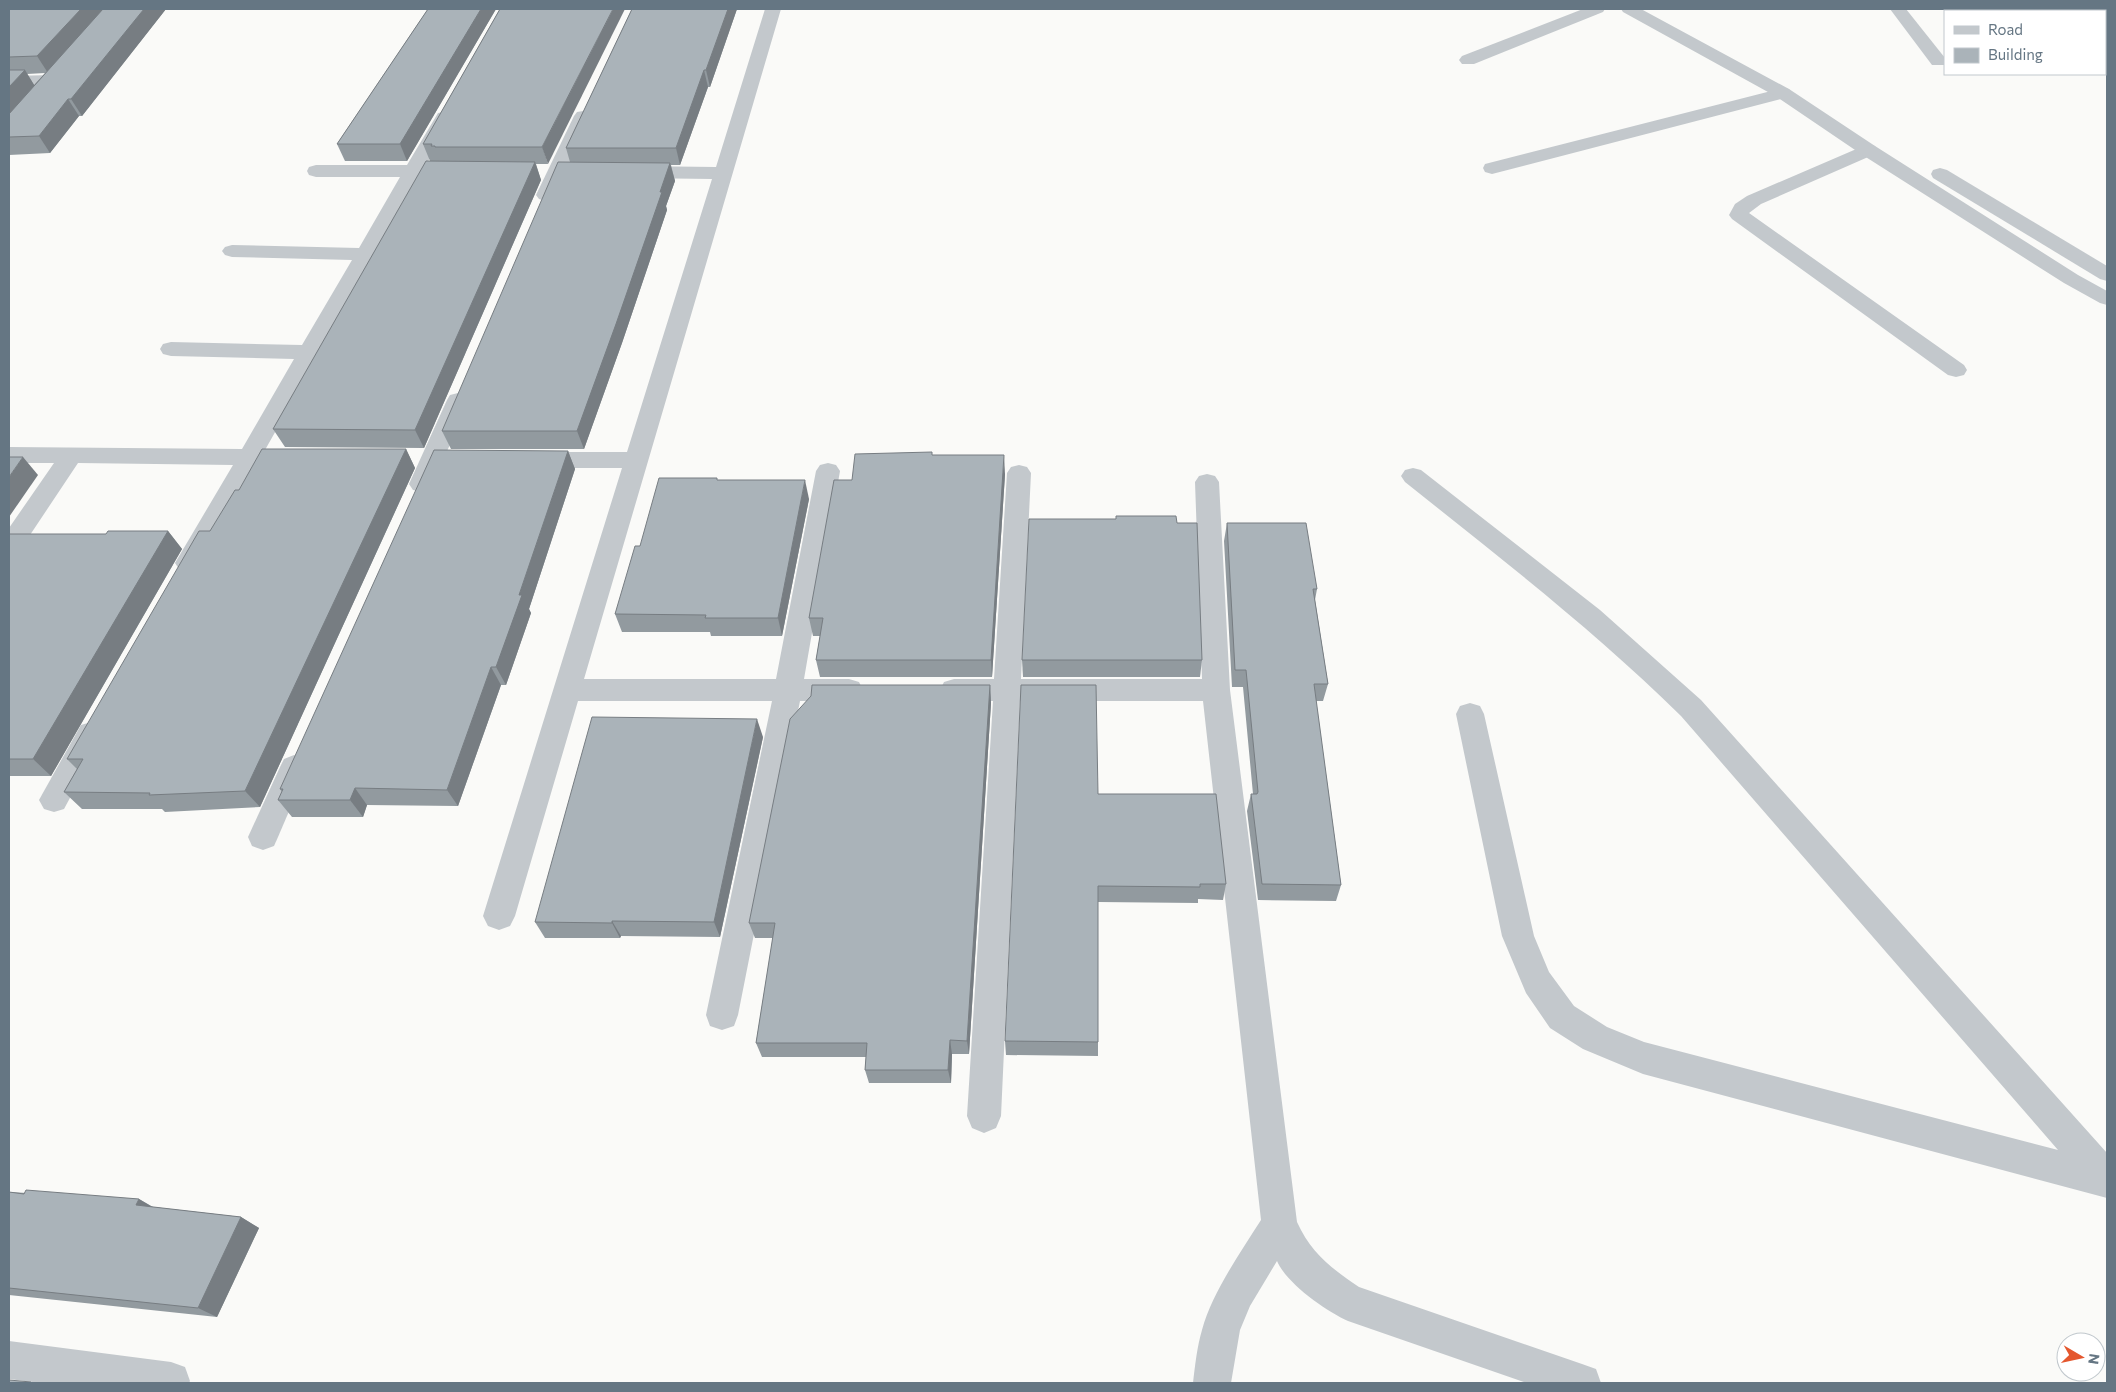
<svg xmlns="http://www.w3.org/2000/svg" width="2116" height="1392" font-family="Commissioner,sans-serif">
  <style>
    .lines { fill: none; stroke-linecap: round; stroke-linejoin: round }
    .service { fill: #c3c8cc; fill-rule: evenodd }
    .minor { fill: #c3c8cc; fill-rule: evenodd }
    .tertiary { fill: #c3c8cc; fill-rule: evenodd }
    .wall { fill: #929a9f; fill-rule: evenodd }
    .shaded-wall { fill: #777d82 }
    .building { fill: #aab3b9; stroke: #777d82 }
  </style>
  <rect width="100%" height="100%" fill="#fafaf8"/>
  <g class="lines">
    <!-- service -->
    <path class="service" d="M 1583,9 L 1605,9 L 1603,12 L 1474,64 L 1462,64 L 1459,60 L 1462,56 Z"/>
    <!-- minor -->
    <g class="minor">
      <path d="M 765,9 L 781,9 L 584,679 L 776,679 L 816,471 L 820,465 L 828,463 L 836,465 L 840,471 L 804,679 L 849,679 L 859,682 L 863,690 L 859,698 L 849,701 L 800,701 L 738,1015 L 734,1026 L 722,1030 L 710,1026 L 706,1015 L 772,701 L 578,701 L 515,916 L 510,926 L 499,930 L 488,926 L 483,916 L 622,468 L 533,468 L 525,466 L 521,460 L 525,454 L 533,452 L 627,452 L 712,179 L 635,178 L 628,176 L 626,172 L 628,168 L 635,166 L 716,167 Z"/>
      <path d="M 1890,9 L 1906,9 L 1945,58 L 1944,65 L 1932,65 Z"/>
      <path d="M 2105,38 L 2107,38 L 2106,48 L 2105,48 Z"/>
      <path d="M 53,75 L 59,76 L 62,80 L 59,84 L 9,86 L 9,76 Z"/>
      <path d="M 1783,88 L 1789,89 L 1792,93 L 1789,97 L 1492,174 L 1485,172 L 1483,168 L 1485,164 Z"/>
      <path d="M 583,111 L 589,112 L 592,116 L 556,195 L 553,199 L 546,201 L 539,199 L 536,195 L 574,116 L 577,112 Z"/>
      <path d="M 444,112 L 450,113 L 453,117 L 426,165 L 434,167 L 436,171 L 434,175 L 419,177 L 265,450 L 271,451 L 275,457 L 271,463 L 256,465 L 197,569 L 188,572 L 179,569 L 175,563 L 233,465 L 78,463 L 18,553 L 9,556 L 9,528 L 54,463 L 9,463 L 9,447 L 242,449 L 294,359 L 171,356 L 163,354 L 160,349 L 163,344 L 171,342 L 302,345 L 352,260 L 232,257 L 225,255 L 222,251 L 225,247 L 232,245 L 359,248 L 400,177 L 316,177 L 309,175 L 307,171 L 309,167 L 316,165 L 407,165 L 438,113 Z"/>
      <path d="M 1868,144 L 1875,146 L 1877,150 L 1875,154 L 1761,204 L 1749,213 L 1964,365 L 1967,370 L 1964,375 L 1956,377 L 1948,375 L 1732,219 L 1729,215 L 1735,204 L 1747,196 Z"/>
      <path d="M 458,393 L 466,395 L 469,400 L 433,484 L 429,490 L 421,492 L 413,490 L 409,484 L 447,400 L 450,395 Z"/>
      <path d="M 1019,465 L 1027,467 L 1031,473 L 1021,679 L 1202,679 L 1195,482 L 1199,476 L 1207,474 L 1215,476 L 1219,482 L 1230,690 L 1297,1222 C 1311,1253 1331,1268 1359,1287 L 1582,1364 L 1596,1369 L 1601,1383 L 1527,1383 L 1348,1321 C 1326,1311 1287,1284 1277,1261 L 1250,1306 L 1240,1330 L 1231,1383 L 1193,1383 C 1195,1366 1197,1347 1202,1330 C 1212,1293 1240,1253 1261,1220 L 1203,701 L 1020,701 L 1001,1116 L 996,1128 L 984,1133 L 972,1128 L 967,1116 L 993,701 L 954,701 L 944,698 L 940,690 L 944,682 L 954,679 L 994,679 L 1007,473 L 1011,467 Z"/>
      <path d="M 1413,468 L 1421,470 L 1600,610 L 1701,700 L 2107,1153 L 2107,1198 L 1643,1074 L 1583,1049 L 1550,1028 L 1526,993 L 1502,936 L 1456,714 L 1460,706 L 1470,703 L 1480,706 L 1484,714 L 1534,936 L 1549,972 L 1574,1006 L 1607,1027 L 1644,1042 L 2058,1150 L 1681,716 C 1595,631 1499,557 1405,482 L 1401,476 L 1405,470 Z"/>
      <path d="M 91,722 L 101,725 L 105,733 L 64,809 L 54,812 L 44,809 L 39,800 L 44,791 L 81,725 Z"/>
      <path d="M 294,755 L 304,759 L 308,767 L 278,837 L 274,846 L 263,850 L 252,846 L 248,837 L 280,767 L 284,759 Z"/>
      <path d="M 9,1341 L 171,1362 L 185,1367 L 190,1381 L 189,1383 L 40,1383 L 9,1379 Z"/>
    </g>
    <!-- tertiary -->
    <g class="tertiary">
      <path d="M 1621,9 L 1641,9 L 1789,89 L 1875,146 L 2078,275 L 2107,291 L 2107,305 L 2100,303 L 2064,283 L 1861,154 L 1777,97 L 1623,12 Z"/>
      <path d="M 1940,168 L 1947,170 L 2107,266 L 2107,281 L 2100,279 L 1933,178 L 1931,174 L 1933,170 Z"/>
    </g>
  </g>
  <!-- wall -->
  <g class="wall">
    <path d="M 9,9 L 166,9 L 82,116 L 79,116 L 50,153 L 9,155 ZM 45,73 L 34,85 L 27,74 Z"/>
    <path d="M 428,9 L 496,9 L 407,161 L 345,161 L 337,144 Z"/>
    <path d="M 500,9 L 548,164 L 536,164 L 541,180 L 424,448 L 285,447 L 273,429 L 430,161 L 423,144 Z"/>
    <path d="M 632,9 L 737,9 L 710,87 L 708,87 L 680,165 L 671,165 L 675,181 L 666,206 L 667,210 L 622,343 L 584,449 L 451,449 L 442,431 L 570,162 L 566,148 Z"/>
    <path d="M 406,449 L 415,468 L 260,807 L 165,812 L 162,809 L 82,809 L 64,792 L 77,769 L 67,759 L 210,531 L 239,490 Z"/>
    <path d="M 568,451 L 575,469 L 529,609 L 531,613 L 506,685 L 501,685 L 458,806 L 367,805 L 363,817 L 292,817 L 278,800 L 282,792 L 280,789 Z"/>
    <path d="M 933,455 L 1005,474 L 992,677 L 820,677 L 816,660 L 820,636 L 813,636 L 809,618 L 852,480 Z"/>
    <path d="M 718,480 L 809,499 L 782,636 L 711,636 L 710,632 L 622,632 L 615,614 L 640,546 Z"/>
    <path d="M 1177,523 L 1202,660 L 1200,677 L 1023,677 L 1022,660 Z"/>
    <path d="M 1227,523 L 1317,589 L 1315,600 L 1328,684 L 1323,701 L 1316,701 L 1341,885 L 1336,901 L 1258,900 L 1247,811 L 1251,794 L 1253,794 L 1243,687 L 1232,687 L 1224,541 Z"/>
    <path d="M 168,531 L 182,549 L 51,776 L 9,776 L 9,534 L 106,534 Z"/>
    <path d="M 990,685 L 991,703 L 969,1054 L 952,1054 L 951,1083 L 869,1083 L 865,1070 L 866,1057 L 762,1057 L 756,1043 L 773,938 L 755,938 L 749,923 Z"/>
    <path d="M 763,737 L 720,937 L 621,936 L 620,938 L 545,938 L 535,922 Z"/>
    <path d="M 1098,794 L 1226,884 L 1223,900 L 1198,899 L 1198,903 L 1098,902 L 1098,1056 L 1006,1055 L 1005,1041 Z"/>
    <path d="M 9,1192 L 139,1199 L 153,1207 L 241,1217 L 259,1228 L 217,1317 L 9,1295 Z"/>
  </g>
  <!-- shaded-wall -->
  <g class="shaded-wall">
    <path d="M 81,9 L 106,9 L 48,73 L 37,56 Z"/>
    <path d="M 144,9 L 166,9 L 82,116 L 71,99 Z"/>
    <path d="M 481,9 L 496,9 L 407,161 L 400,144 Z"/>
    <path d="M 613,9 L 625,9 L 548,164 L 542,147 Z"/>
    <path d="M 728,9 L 737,9 L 710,87 L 706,70 Z"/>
    <path d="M 25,70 L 36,88 L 9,117 L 9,87 Z"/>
    <path d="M 704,70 L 708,87 L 680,165 L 676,148 Z"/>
    <path d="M 68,99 L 79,116 L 50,153 L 39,136 Z"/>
    <path d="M 535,162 L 541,180 L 424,448 L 415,430 Z"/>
    <path d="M 670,163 L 675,181 L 666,206 L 667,210 L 622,343 L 584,449 L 577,431 Z"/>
    <path d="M 406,449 L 415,468 L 260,807 L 245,791 Z"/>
    <path d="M 568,451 L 575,469 L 529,609 L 531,613 L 506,685 L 496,667 L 519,595 Z"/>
    <path d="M 1004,455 L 1005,474 L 992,677 L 991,660 Z"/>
    <path d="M 23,457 L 38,475 L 9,517 L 9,477 Z"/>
    <path d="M 805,480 L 809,499 L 782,636 L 778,618 Z"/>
    <path d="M 168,531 L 182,549 L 51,776 L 33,759 Z"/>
    <path d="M 491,667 L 501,685 L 458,806 L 447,790 Z"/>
    <path d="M 990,685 L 991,703 L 969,1054 L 967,1041 Z"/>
    <path d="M 757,719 L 763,737 L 720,937 L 714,922 Z"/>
    <path d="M 355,788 L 367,805 L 363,817 L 350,800 Z"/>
    <path d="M 612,921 L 621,936 L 620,938 L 612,923 Z"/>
    <path d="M 950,1040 L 952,1054 L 951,1083 L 948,1070 Z"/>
    <path d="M 139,1199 L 159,1211 L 136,1205 Z"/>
    <path d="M 241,1217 L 259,1228 L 217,1317 L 198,1308 Z"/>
  </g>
  <!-- building -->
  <g class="building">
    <path d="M 9,9 L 81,9 L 37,56 L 9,57 Z"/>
    <path d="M 103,9 L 144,9 L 71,99 L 68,99 L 39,136 L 9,137 L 9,114 Z"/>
    <path d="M 428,9 L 481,9 L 400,144 L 337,144 Z"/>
    <path d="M 500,9 L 613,9 L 542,147 L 435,147 L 435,146 L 431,146 L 432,144 L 423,144 Z"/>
    <path d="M 632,9 L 728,9 L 706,70 L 704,70 L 676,148 L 566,148 Z"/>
    <path d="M 9,70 L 25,70 L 9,87 Z"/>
    <path d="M 426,161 L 535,162 L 415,430 L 273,429 Z"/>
    <path d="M 558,162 L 670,163 L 660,192 L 662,192 L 616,324 L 577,431 L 442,431 Z"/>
    <path d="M 262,449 L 406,449 L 245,791 L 149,795 L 150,793 L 64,792 L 83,759 L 67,759 L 199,531 L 210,531 L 235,490 L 239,490 Z"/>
    <path d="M 434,450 L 568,451 L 519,595 L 522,595 L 496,667 L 491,667 L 447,790 L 355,788 L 350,800 L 278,800 L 283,789 L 280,789 Z"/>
    <path d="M 932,452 L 932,455 L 1004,455 L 991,660 L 816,660 L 823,618 L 809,618 L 834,480 L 852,480 L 855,454 Z"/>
    <path d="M 9,457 L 23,457 L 9,477 Z"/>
    <path d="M 659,478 L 717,478 L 717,480 L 805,480 L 778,618 L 705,618 L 706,615 L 615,614 L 635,546 L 640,546 Z"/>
    <path d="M 1116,516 L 1176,516 L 1177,523 L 1197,523 L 1202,660 L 1022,660 L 1029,519 L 1116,519 Z"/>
    <path d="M 1227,523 L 1306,523 L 1317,589 L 1313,589 L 1328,684 L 1314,684 L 1341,885 L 1262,884 L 1251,794 L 1257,794 L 1258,792 L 1246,670 L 1235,670 Z"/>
    <path d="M 108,531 L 168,531 L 33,759 L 9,759 L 9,534 L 106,534 Z"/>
    <path d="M 812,685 L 990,685 L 967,1041 L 950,1040 L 948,1070 L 865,1070 L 867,1043 L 756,1043 L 775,923 L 749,923 L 790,719 L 811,696 Z"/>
    <path d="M 1021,685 L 1096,685 L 1098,794 L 1216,794 L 1226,884 L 1200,884 L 1200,887 L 1098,886 L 1098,1042 L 1005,1041 Z"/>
    <path d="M 592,717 L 757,719 L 714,922 L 612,921 L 612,923 L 535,922 Z"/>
    <path d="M 26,1190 L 139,1199 L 136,1205 L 241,1217 L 198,1308 L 9,1288 L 9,1192 L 24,1194 Z"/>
    <path d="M 9,1380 L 31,1382 L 31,1383 L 9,1383 Z"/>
  </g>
  <!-- border -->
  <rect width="2116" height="1392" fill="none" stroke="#657683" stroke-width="20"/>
  <!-- legend -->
  <rect x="1944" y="10" width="162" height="65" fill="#ffffff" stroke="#c1c8cd"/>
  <rect x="1954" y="26" width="25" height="8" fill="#c3c8cc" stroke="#c1c8cd"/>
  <text x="1988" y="35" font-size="15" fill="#657683">Road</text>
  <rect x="1954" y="48" width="25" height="15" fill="#aab3b9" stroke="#c1c8cd"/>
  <text x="1988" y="60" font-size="15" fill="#657683">Building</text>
  <!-- north arrow -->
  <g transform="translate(2081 1357) rotate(99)"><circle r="24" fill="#ffffff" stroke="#c1c8cd"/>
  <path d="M0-4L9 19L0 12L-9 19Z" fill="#e4572e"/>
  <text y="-8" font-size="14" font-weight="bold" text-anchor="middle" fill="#657683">N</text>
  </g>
</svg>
